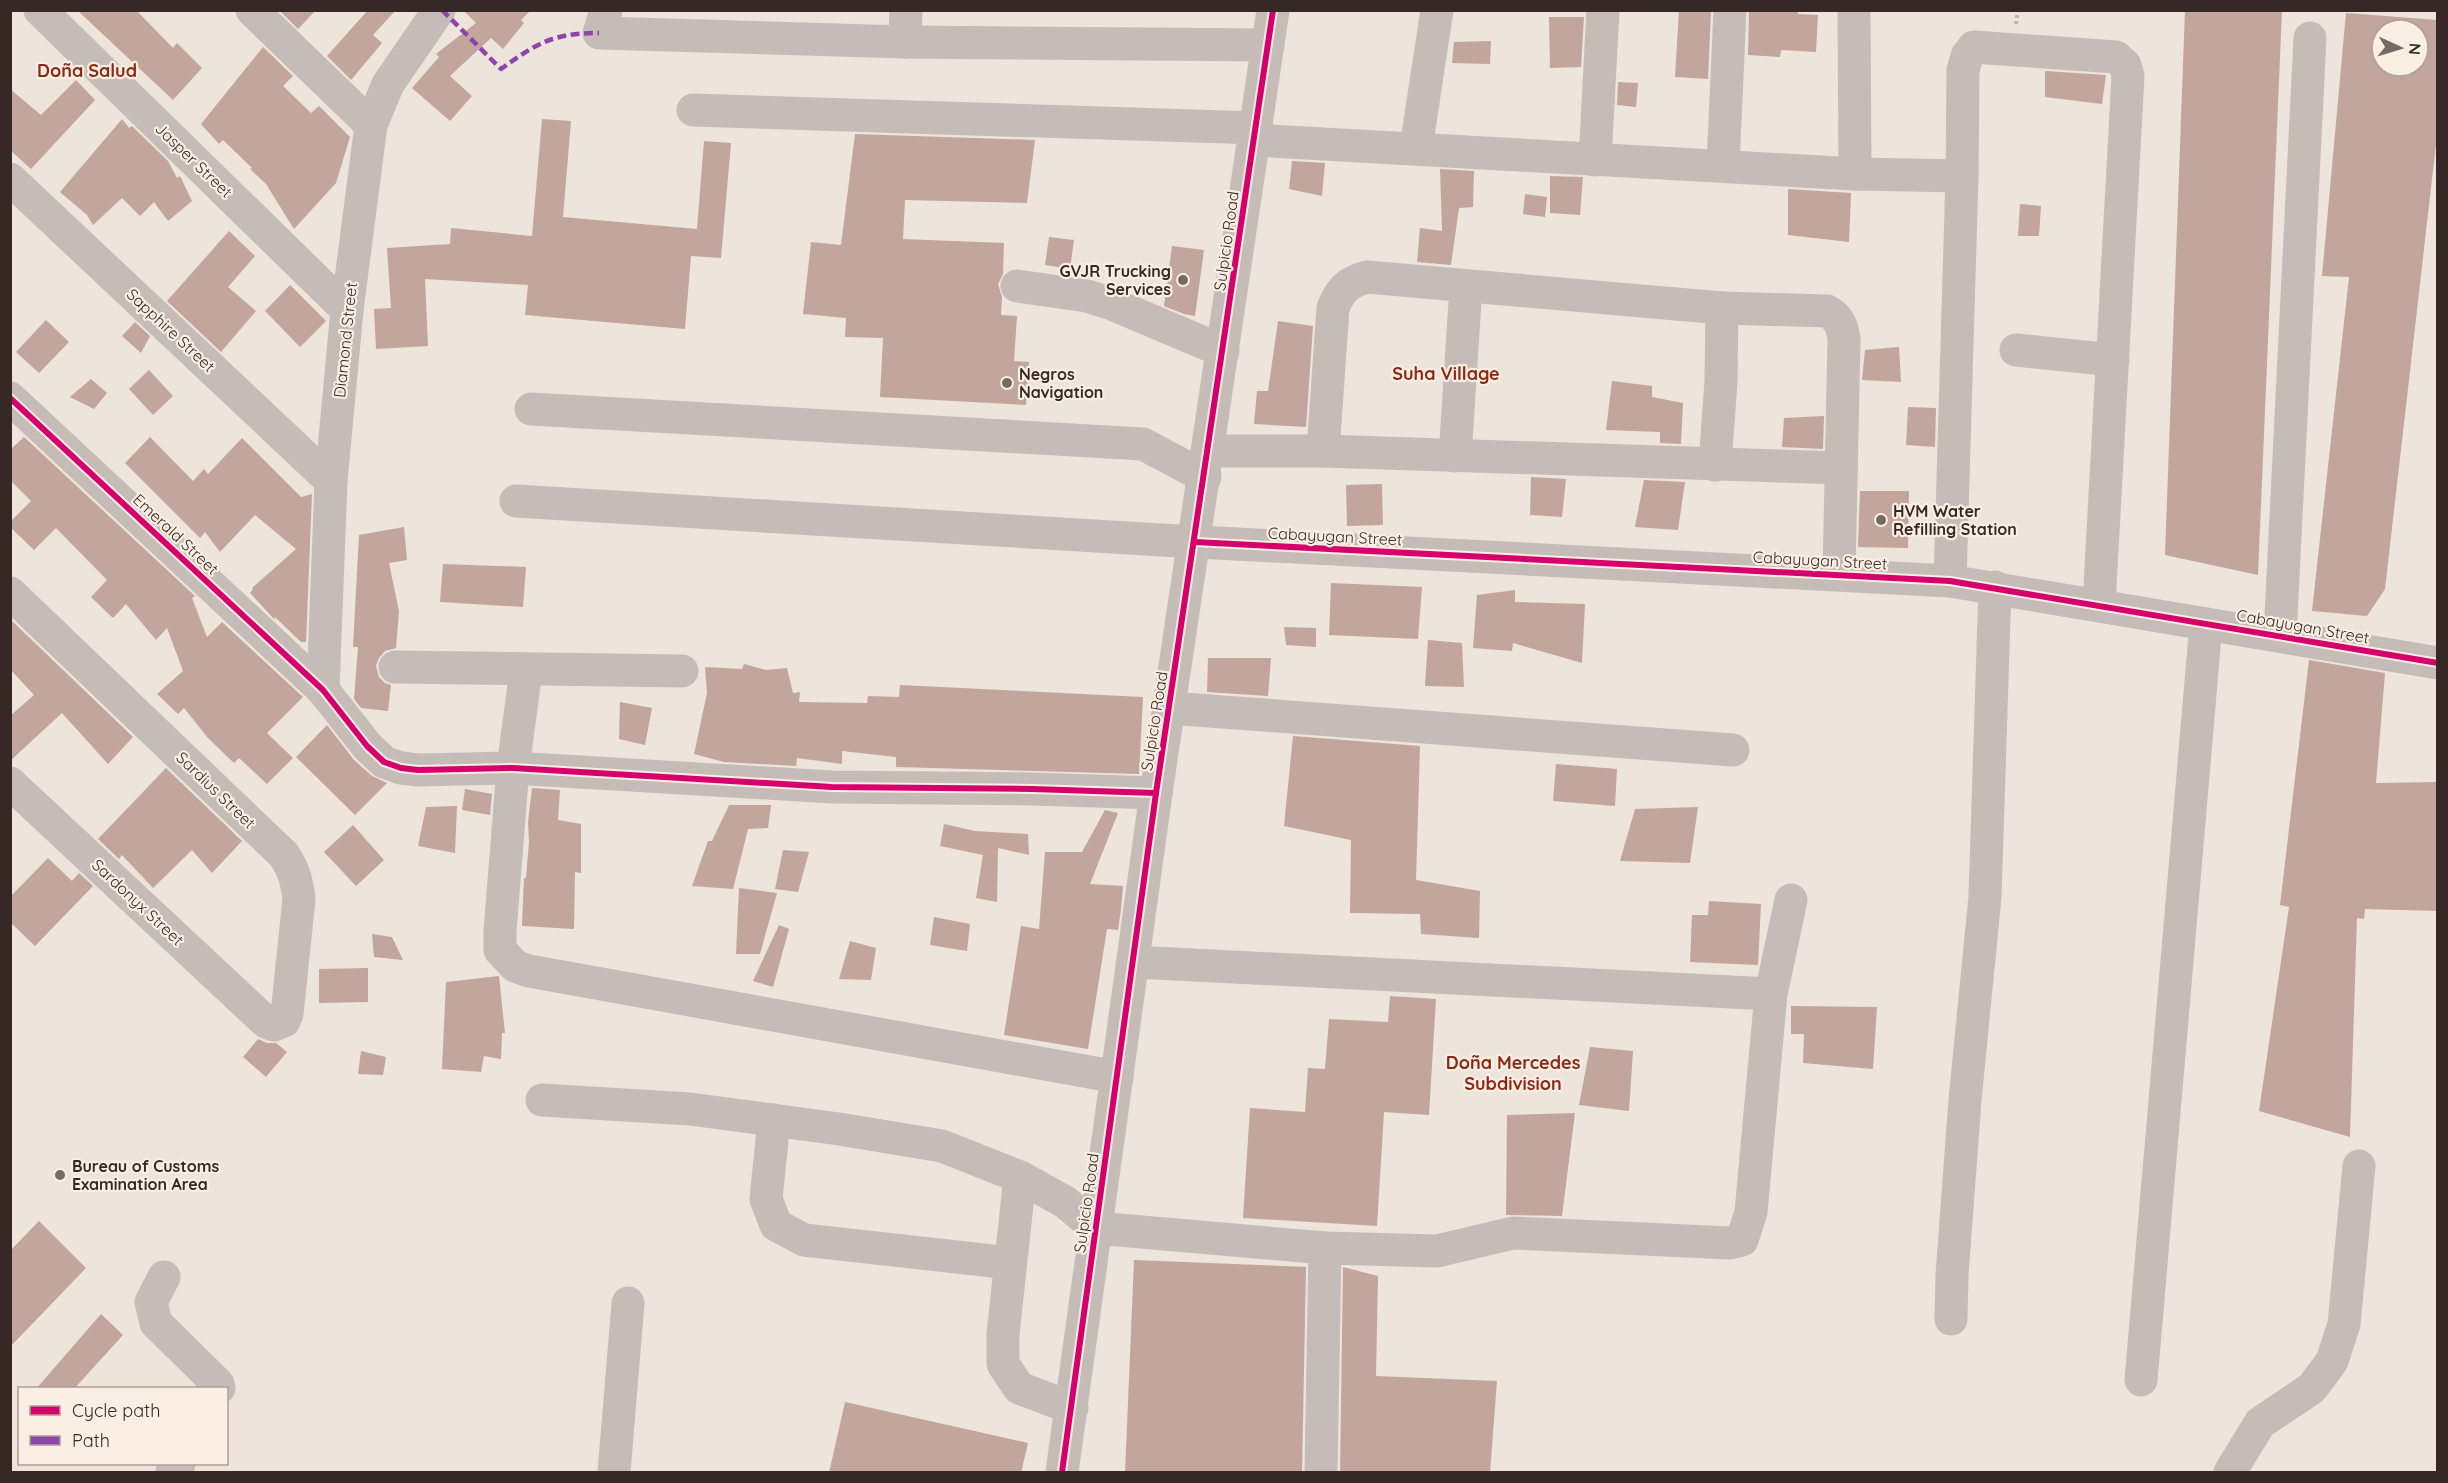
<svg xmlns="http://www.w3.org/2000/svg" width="2448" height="1483" font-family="Quicksand,sans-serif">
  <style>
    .building { fill: #c2a59d; fill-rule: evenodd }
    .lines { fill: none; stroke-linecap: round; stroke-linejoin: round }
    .path { stroke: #beb4af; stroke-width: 4; stroke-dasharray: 3 3; stroke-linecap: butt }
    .minor { stroke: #c5bcb7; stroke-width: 33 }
    .quiet { stroke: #8e44ad; stroke-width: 4.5; stroke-dasharray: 9 4.5; stroke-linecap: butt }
    .cycleway-casing { stroke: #fbeee3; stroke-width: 10 }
    .cycleway { stroke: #d6006c; stroke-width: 6 }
    .poi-dot { fill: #766a65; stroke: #fbeee3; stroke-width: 2 }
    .labels { text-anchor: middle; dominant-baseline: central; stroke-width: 4.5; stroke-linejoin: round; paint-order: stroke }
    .street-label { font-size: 16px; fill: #362925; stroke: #fbeee3 }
    .poi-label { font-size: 16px; font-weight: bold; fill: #362925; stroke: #fbeee3; text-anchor: start }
    .neighbourhood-label { font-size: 18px; font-weight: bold; fill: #8d2816; stroke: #fbeee3 }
  </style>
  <rect width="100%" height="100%" fill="#ede4dc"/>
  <!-- building -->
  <g class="building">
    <path d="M 77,10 L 136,10 L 173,48 L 177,43 L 202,68 L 173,100 Z"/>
    <path d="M 279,10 L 316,10 L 298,29 Z"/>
    <path d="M 368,10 L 396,10 L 373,35 L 382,43 L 351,80 L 327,56 Z"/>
    <path d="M 463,10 L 531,10 L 521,20 L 524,23 L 503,49 L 491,38 L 450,76 L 472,96 L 450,121 L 412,88 L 439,57 L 436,54 L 476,23 Z"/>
    <path d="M 1679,10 L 1711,10 L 1708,79 L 1675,77 Z"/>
    <path d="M 1749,10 L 1798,10 L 1798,14 L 1818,15 L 1816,52 L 1781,50 L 1780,57 L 1748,55 Z"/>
    <path d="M 2185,10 L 2282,10 L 2258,575 L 2165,555 Z"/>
    <path d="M 2346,13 L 2438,20 L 2438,127 L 2385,589 L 2367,616 L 2312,611 L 2349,277 L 2322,276 ZM 2382,30 L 2418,30 L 2418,66 L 2382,66 Z"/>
    <path d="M 1549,17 L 1584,17 L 1581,67 L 1550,68 Z"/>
    <path d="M 1491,41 L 1490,64 L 1452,63 L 1454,42 Z"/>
    <path d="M 263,47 L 293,76 L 283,86 L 311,113 L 319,106 L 350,137 L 336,183 L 294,229 L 266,184 L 250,169 L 252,168 L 223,140 L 219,144 L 201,124 Z"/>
    <path d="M 2045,71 L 2106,75 L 2102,104 L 2045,97 Z"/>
    <path d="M 76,80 L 95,100 L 31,169 L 10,150 L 10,89 L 41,115 Z"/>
    <path d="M 1618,82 L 1638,83 L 1636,107 L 1617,105 Z"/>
    <path d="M 122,119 L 129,128 L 132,126 L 168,161 L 177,178 L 180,176 L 192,201 L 168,221 L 154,202 L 140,216 L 122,198 L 93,225 L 87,215 L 60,192 Z"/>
    <path d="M 542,119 L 571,121 L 563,217 L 697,229 L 704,141 L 731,143 L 721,258 L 691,256 L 685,329 L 525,315 L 528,285 L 425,279 L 428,346 L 376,349 L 374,309 L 391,308 L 387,248 L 450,244 L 451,228 L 532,236 Z"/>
    <path d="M 855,134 L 1035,140 L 1027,203 L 905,200 L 903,239 L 1004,243 L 1003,274 L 998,284 L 1002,297 L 1001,315 L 1017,316 L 1014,361 L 1029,362 L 1026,405 L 880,397 L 883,338 L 845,337 L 846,318 L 803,314 L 811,242 L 841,245 Z"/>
    <path d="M 1292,161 L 1325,163 L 1322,196 L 1289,189 Z"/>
    <path d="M 1440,169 L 1474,171 L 1473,207 L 1459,208 L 1451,265 L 1417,262 L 1420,228 L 1442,231 Z"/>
    <path d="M 1550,176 L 1583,177 L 1580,215 L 1550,213 Z"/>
    <path d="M 1788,189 L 1851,193 L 1849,242 L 1788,235 Z"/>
    <path d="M 1525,194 L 1547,197 L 1545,217 L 1523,214 Z"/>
    <path d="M 2020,204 L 2041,206 L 2039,236 L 2018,236 Z"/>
    <path d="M 229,231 L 255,256 L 228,287 L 256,311 L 221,352 L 167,301 Z"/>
    <path d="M 1049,237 L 1074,240 L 1070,269 L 1045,265 Z"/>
    <path d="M 1172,246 L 1204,250 L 1195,316 L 1184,314 L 1164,306 Z"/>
    <path d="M 290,285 L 326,321 L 300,347 L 265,311 Z"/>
    <path d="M 46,320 L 69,342 L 39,373 L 16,352 Z"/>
    <path d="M 1278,321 L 1313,326 L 1306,427 L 1254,424 L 1257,391 L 1268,391 Z"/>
    <path d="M 135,322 L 150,336 L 141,353 L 122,336 Z"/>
    <path d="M 1899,347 L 1901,382 L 1862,380 L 1865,350 Z"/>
    <path d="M 149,370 L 173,396 L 153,415 L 129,389 Z"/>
    <path d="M 91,379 L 107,393 L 94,409 L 70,397 Z"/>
    <path d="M 1612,381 L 1652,386 L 1652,397 L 1683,403 L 1681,444 L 1660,443 L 1660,432 L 1606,430 Z"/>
    <path d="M 1908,407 L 1936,408 L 1935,447 L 1906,445 Z"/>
    <path d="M 1824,416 L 1823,449 L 1782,447 L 1784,418 Z"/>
    <path d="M 24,437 L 195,596 L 192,598 L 207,637 L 222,622 L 303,697 L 267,733 L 293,758 L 267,784 L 239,758 L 234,763 L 208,738 L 184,708 L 178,714 L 157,694 L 183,671 L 167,628 L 156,640 L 126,604 L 113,618 L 91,597 L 107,580 L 56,528 L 34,550 L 10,527 L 10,522 L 31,501 L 10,480 L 10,450 Z"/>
    <path d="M 150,437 L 193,481 L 204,469 L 208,474 L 242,438 L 301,497 L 312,494 L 306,642 L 301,642 L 275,617 L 274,619 L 250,593 L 253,589 L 252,588 L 296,549 L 255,515 L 220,552 L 205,532 L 200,538 L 125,463 Z"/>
    <path d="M 1531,477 L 1566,479 L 1562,517 L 1530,515 Z"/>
    <path d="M 1644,480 L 1685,482 L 1678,530 L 1635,527 Z"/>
    <path d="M 1382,484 L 1383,525 L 1347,526 L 1346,485 Z"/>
    <path d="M 1860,491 L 1909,491 L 1908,548 L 1858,547 Z"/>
    <path d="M 404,527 L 407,560 L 389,563 L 399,611 L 396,648 L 385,651 L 379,658 L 376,666 L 379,677 L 385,683 L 391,685 L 388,711 L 361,708 L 354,699 L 358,647 L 353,647 L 359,535 Z"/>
    <path d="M 443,564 L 526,567 L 523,607 L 440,602 Z"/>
    <path d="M 1331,583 L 1422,587 L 1418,639 L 1329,635 Z"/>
    <path d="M 1515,590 L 1515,602 L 1585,604 L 1582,663 L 1513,643 L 1512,651 L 1473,648 L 1477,595 Z"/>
    <path d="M 10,619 L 133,737 L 108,764 L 62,713 L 10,761 L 10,716 L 34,695 L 10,669 Z"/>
    <path d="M 1284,627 L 1316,628 L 1316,647 L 1286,645 Z"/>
    <path d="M 1428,640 L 1462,643 L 1464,687 L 1425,686 Z"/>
    <path d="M 1208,658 L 1271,658 L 1268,696 L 1207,692 Z"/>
    <path d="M 2309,660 L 2385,673 L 2376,783 L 2438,782 L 2438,911 L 2365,909 L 2364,919 L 2357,918 L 2350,1137 L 2259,1111 L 2289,907 L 2280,905 Z"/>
    <path d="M 744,664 L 766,670 L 787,668 L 793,693 L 800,692 L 799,702 L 867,703 L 868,696 L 899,697 L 900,685 L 1143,697 L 1139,774 L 896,767 L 896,757 L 842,751 L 842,764 L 797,758 L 796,766 L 724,762 L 694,754 L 707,693 L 705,667 L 742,669 Z"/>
    <path d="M 620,702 L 652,708 L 645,745 L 619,739 Z"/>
    <path d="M 327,725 L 354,760 L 372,776 L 387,783 L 355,815 L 296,757 Z"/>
    <path d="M 1293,736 L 1420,746 L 1416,880 L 1480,891 L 1479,938 L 1421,934 L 1420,914 L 1350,913 L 1351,840 L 1284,826 Z"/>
    <path d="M 1556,764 L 1617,769 L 1615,806 L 1553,801 Z"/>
    <path d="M 166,768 L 242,841 L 212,873 L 192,850 L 153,888 L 122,855 L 119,859 L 98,839 Z"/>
    <path d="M 532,788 L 560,790 L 558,820 L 581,824 L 581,873 L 575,872 L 574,929 L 522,926 L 524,878 L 526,878 L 529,842 L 528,822 Z"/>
    <path d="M 465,789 L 492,794 L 490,815 L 462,810 Z"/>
    <path d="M 729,805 L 771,805 L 768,828 L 748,829 L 733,889 L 692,886 L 708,841 L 712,841 Z"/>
    <path d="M 457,806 L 455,853 L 418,846 L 426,807 Z"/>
    <path d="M 1698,807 L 1690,863 L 1620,861 L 1635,809 Z"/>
    <path d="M 1105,810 L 1118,813 L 1090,884 L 1123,886 L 1121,909 L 1118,930 L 1107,929 L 1088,1049 L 1004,1035 L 1021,926 L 1039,929 L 1045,852 L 1082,852 Z"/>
    <path d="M 944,824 L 975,831 L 1028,834 L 1029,855 L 998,848 L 997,902 L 976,898 L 983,855 L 940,846 Z"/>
    <path d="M 353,825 L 384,860 L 356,886 L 324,852 Z"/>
    <path d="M 783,850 L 809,852 L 798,892 L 775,889 Z"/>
    <path d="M 48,858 L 72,881 L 79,873 L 93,886 L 35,946 L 10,922 L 10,897 Z"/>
    <path d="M 739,888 L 777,893 L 760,954 L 736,954 Z"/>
    <path d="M 1709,901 L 1761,904 L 1758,965 L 1690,962 L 1692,915 L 1708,915 Z"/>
    <path d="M 934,917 L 970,924 L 967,951 L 930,945 Z"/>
    <path d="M 779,925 L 789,929 L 773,987 L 753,981 Z"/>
    <path d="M 372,934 L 392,937 L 403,960 L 374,957 Z"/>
    <path d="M 850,941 L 876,948 L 871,980 L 839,979 Z"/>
    <path d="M 368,968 L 368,1002 L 319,1003 L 319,969 Z"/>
    <path d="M 499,976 L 505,1033 L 502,1033 L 501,1059 L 484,1056 L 481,1072 L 442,1069 L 446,982 Z"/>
    <path d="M 1390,996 L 1436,999 L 1429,1115 L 1384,1112 L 1377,1226 L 1243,1218 L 1250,1108 L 1305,1112 L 1308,1068 L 1325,1069 L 1329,1019 L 1388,1022 Z"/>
    <path d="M 1791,1006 L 1877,1007 L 1873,1069 L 1803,1063 L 1804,1034 L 1791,1034 Z"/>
    <path d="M 258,1039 L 267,1043 L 276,1043 L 287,1052 L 266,1077 L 243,1057 Z"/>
    <path d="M 1590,1047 L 1633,1051 L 1629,1111 L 1579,1105 Z"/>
    <path d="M 361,1051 L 386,1057 L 383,1075 L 358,1074 Z"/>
    <path d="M 1575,1113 L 1562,1216 L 1506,1215 L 1507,1115 Z"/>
    <path d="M 39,1221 L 86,1268 L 10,1347 L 10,1251 Z"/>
    <path d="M 1134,1260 L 1306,1267 L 1302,1473 L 1125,1473 Z"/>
    <path d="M 1343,1267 L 1378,1276 L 1376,1376 L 1497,1381 L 1490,1473 L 1340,1473 Z"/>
    <path d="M 101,1314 L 123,1335 L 74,1389 L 36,1389 Z"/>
    <path d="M 845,1402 L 1028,1443 L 1021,1473 L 829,1473 Z"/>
  </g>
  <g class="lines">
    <!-- path -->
    <path class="path" d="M 2016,24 L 2018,10"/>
    <!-- minor -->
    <g class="minor">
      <path d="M 40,10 L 347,310"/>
      <path d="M 252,10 L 371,125"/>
      <path d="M 606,10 L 599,33 L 905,42 L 1268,45"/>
      <path d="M 1854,10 L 1855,174"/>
      <path d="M 905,42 L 906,10"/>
      <path d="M 693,110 L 1257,128"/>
      <path d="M 1254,140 L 1855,174 L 1962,176"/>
      <path d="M 1416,148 L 1437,10"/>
      <path d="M 1595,160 L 1603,10"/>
      <path d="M 1723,165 L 1730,10"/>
      <path d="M 10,179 L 331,481"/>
      <path d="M 1017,286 L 1087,296 L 1112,304 L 1223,351"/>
      <path d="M 2016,350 L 2113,360"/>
      <path d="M 10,398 L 323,690 L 367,746 L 384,762 L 401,768 L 418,770 L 513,768 L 832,787 L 1032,789 L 1156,793"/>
      <path d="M 531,409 L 1143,444 L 1205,477"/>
      <path d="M 1209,451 L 1323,451 L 1841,468"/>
      <path d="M 1323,451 L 1333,308 C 1340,290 1348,282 1367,277 L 1722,308 L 1827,311 C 1839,318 1842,325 1844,339 L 1839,574"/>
      <path d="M 1455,456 L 1466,286"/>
      <path d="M 1715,465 L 1721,381 L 1722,308"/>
      <path d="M 516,501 L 1178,541 L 1950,581 L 2438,663"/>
      <path d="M 1950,581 L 1962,176 L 1963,70 L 1967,56 L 1974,47 L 2116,57 L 2125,65 L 2128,76 L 2099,605"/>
      <path d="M 10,593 L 284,855 C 294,870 297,882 299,899 L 287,1014 L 284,1021 L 274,1025 L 266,1022 L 10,783"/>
      <path d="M 2280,636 L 2310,38"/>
      <path d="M 395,667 L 682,671"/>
      <path d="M 526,670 L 513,768 L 500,931 L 500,950 L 515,966 L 529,971 L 1117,1077"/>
      <path d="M 323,690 L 331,481 L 347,310 L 371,125 L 388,84 L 439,10"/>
      <path d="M 1169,708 L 1733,750"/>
      <path d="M 1134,962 L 1771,994"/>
      <path d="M 542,1100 L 690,1109 L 839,1129 L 942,1146 L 1020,1177 L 1065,1202 L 1096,1228 L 1325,1248 L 1437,1251 L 1513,1233 L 1730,1243 L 1742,1240 L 1751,1212 L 1771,994 L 1791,900"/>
      <path d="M 774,1120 L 766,1199 L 776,1225 L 804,1240 L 1010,1263"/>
      <path d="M 1020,1177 L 1003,1334 L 1003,1364 L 1019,1388 L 1072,1408"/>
      <path d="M 164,1277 L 151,1302 L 156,1323 L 218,1384 L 219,1388"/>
      <path d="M 1951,1319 L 1952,1275 L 1965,1100 L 1985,897 L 1995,587"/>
      <path d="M 2141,1380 L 2206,624"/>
      <path d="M 172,1472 L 179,1464"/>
      <path d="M 614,1472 L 628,1303"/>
      <path d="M 1062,1472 L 1156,793 L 1273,10"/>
      <path d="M 1321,1472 L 1325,1248"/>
      <path d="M 2230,1472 L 2260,1423 L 2312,1388 L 2332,1361 L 2344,1324 L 2359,1166"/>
    </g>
    <!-- quiet -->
    <path class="quiet" d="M 442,10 L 501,69 C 537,43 553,33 599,33"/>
    <!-- cycleway casing -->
    <g class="cycleway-casing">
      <g id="cycleway">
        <path d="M 10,398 L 323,690 L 367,746 L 384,762 L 401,768 L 418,770 L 513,768 L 832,787 L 1032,789 L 1156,793"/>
        <path d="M 1195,542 L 1950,581 L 2438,663"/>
        <path d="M 1062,1472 L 1156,793 L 1273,10"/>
      </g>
    </g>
    <!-- cycleway -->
    <use href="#cycleway" class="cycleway"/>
  </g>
  <!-- markers -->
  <g class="poi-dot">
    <circle cx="1183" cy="280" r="6"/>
    <circle cx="1007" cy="383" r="6"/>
    <circle cx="1881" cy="520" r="6"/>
    <circle cx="60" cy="1175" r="6"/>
  </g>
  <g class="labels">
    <!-- street labels -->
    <g class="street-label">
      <text transform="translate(194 160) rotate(44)">Jasper Street</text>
      <text transform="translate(1226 241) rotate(-82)">Sulpicio Road</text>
      <text transform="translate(171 330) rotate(43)">Sapphire Street</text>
      <text transform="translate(345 340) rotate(-84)">Diamond Street</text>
      <text transform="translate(176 534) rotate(43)">Emerald Street</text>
      <text transform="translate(1335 536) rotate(3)">Cabayugan Street</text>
      <text transform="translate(1820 560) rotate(3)">Cabayugan Street</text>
      <text transform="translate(2303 626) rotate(10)">Cabayugan Street</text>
      <text transform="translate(1154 721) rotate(-81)">Sulpicio Road</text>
      <text transform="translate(216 790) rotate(44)">Sardius Street</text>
      <text transform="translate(138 902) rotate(43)">Sardonyx Street</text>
      <text transform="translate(1086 1203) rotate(-82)">Sulpicio Road</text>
    </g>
    <!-- poi labels -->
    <g class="poi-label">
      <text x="1171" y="271" text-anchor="end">GVJR Trucking<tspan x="1171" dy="18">Services</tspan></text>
      <text x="1019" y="374">Negros<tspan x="1019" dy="18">Navigation</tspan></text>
      <text x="1893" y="511">HVM Water<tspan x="1893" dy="18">Refilling Station</tspan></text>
      <text x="72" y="1166">Bureau of Customs<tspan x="72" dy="18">Examination Area</tspan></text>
    </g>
    <!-- neighbourhood labels -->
    <g class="neighbourhood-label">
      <text x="87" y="70">Doña Salud</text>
      <text x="1446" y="373">Suha Village</text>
      <text x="1513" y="1062">Doña Mercedes<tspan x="1513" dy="21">Subdivision</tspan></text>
    </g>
  </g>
  <!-- border -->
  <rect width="2448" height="1483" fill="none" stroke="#362925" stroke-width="24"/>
  <!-- legend -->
  <rect x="18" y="1387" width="210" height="78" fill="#fbeee3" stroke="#ac9f97" stroke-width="1.5"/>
  <rect x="30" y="1406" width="30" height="9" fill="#d6006c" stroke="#ac9f97" stroke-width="1.5"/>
  <text x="72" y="1417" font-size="18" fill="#362925">Cycle path</text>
  <rect x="30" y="1436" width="30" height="9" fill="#8e44ad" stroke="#ac9f97" stroke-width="1.5"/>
  <text x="72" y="1447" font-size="18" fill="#362925">Path</text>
  <!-- north arrow -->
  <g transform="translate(2400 48) rotate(94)"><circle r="28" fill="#fbeee3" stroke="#ac9f97" stroke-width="1.5"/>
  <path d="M0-4.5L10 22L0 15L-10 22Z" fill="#766a65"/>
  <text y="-9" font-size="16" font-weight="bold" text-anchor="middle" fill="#362925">N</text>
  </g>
</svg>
